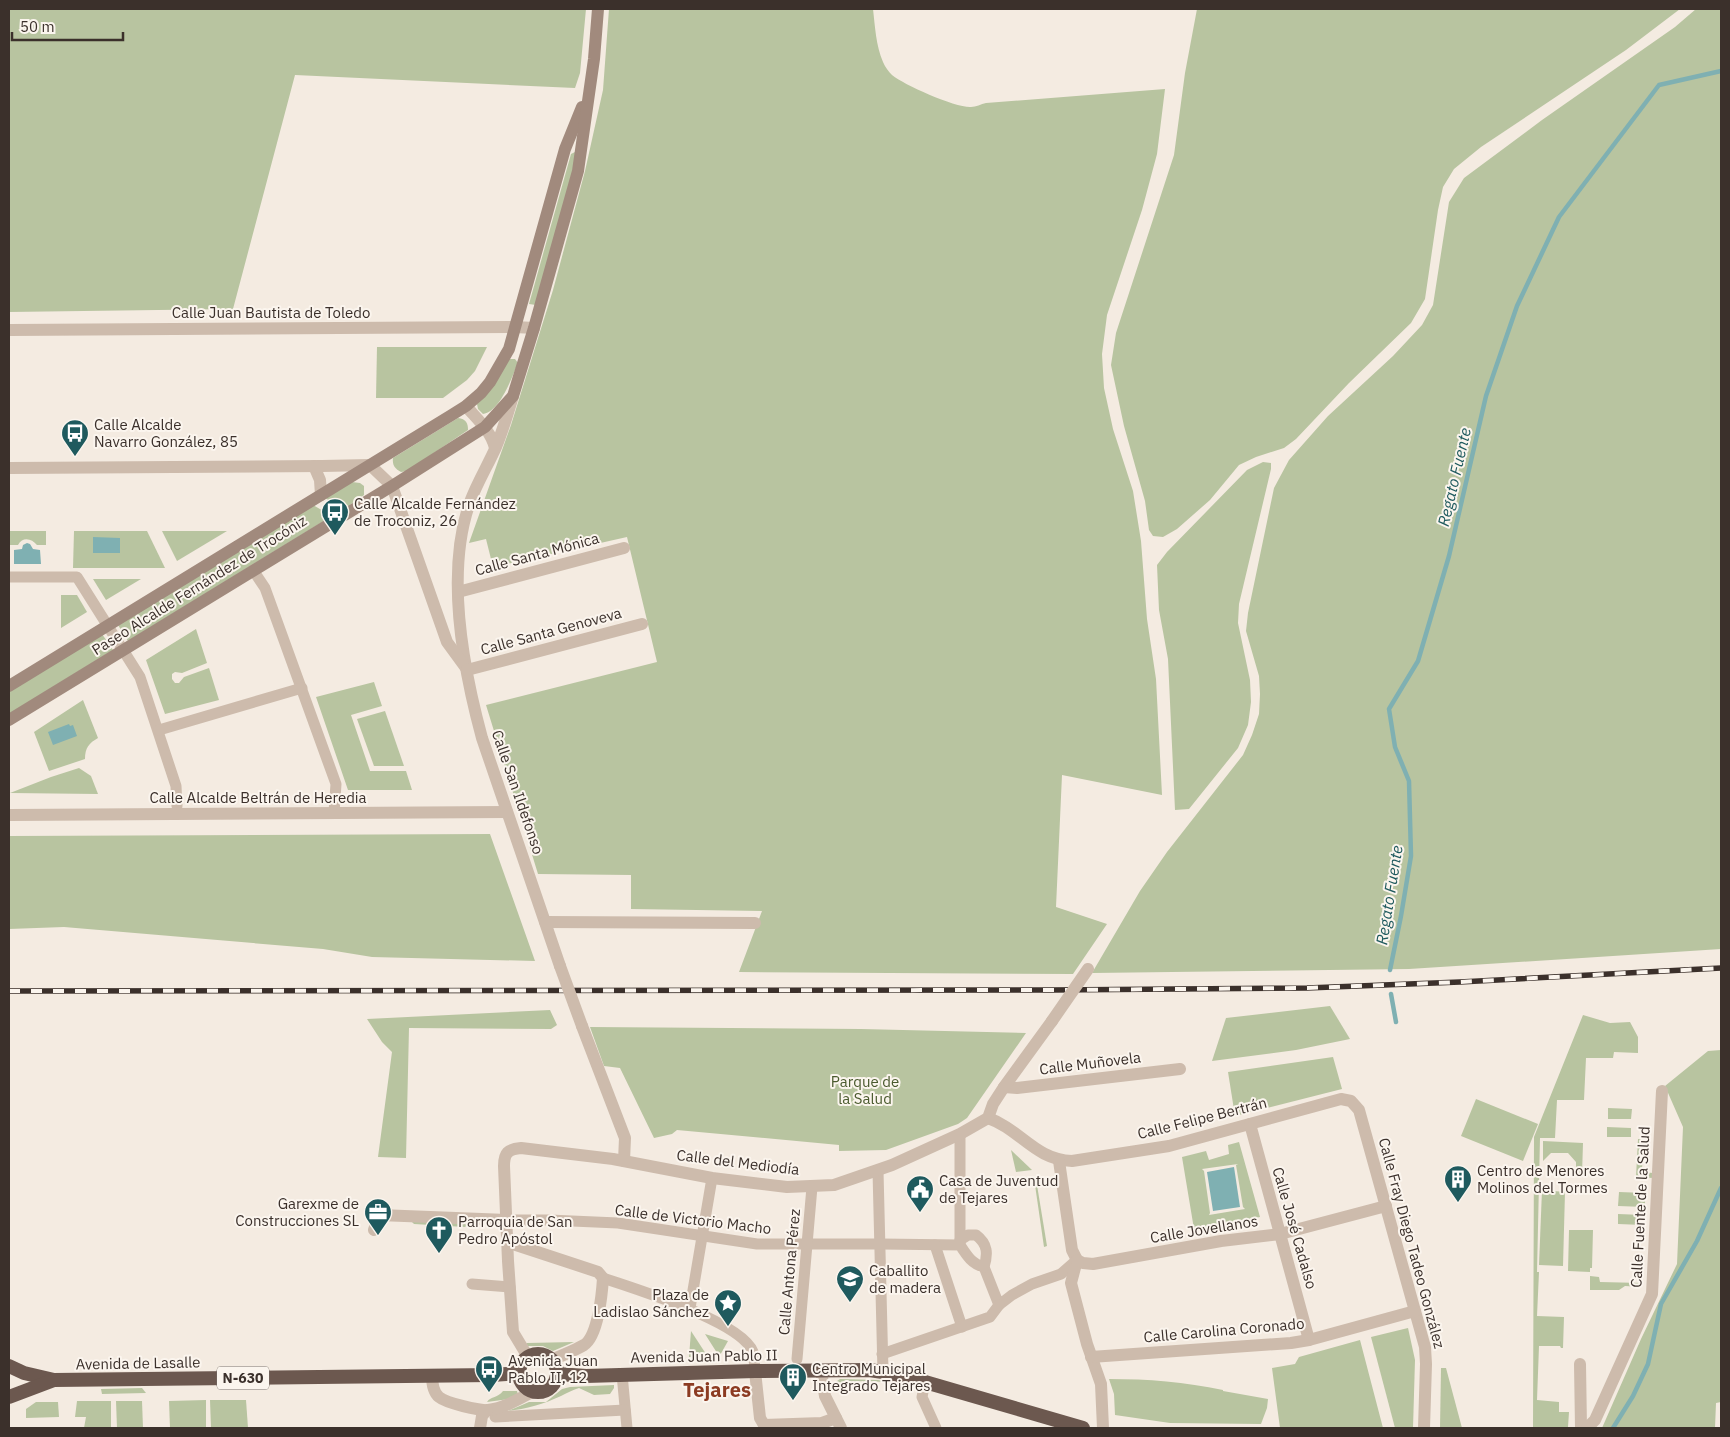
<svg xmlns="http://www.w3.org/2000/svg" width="1730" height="1437" font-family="'IBM Plex Sans',sans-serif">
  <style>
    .green { fill: #b8c4a0; fill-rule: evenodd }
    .water { fill: #7fb0b2 }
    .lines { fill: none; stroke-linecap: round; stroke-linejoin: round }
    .stream { stroke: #7fb0b2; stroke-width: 4.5 }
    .pedestrian { stroke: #cdbbac; stroke-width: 11 }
    .minor { stroke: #cdbbac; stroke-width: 12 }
    .secondary { stroke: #a18a7d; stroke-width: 12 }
    .trunk { stroke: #6c584f; stroke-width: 14 }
    .rail-casing { stroke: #3b302b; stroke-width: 5.5 }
    .rail { stroke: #fbf5ee; stroke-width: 4; stroke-dasharray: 11; stroke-linecap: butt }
    .minor-bridge { stroke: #cdbbac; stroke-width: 12 }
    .labels { text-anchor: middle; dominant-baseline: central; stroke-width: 4; stroke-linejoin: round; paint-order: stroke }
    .shield { fill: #fbf5ee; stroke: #756b66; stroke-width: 1 }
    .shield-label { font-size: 14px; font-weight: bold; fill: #3b302b }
    .street-label { font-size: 15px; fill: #3b302b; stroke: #fbf5ee }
    .poi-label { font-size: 15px; fill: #3b302b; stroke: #fbf5ee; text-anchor: start }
    .park-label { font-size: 15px; fill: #4a5a2e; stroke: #fbf5ee }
    .water-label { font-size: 16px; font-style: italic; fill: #1f5a5e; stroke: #fbf5ee }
    .district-label { font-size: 20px; font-weight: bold; fill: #8c3b22; stroke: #fbf5ee }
  </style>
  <rect width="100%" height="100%" fill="#f4ebe1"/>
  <!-- green -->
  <g class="green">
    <path d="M 9,9 L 586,9 L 580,73 L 575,88 L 295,75 L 233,309 L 9,312 Z"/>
    <path d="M 609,9 L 873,9 C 875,26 876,46 883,62 C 885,67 889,72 892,75 C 904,85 956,108 971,107 C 976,107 981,104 986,103 L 1165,89 L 1157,154 L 1142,210 L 1107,315 L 1102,354 L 1104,388 L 1113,429 L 1133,491 L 1141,541 L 1147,619 L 1156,679 L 1162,795 L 1062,775 L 1056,907 L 1107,924 L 1073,974 L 739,972 L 762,911 L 631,909 L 631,875 L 538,874 L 486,705 L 657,662 L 627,537 L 493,567 L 486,539 L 469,543 L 511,425 L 553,290 L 585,171 L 603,90 Z"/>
    <path d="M 1197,9 L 1680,9 L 1626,50 L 1481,147 L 1454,169 L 1443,187 L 1438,210 L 1425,299 L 1411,323 L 1349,383 L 1296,439 L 1284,448 L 1256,457 L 1239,465 L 1210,500 L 1177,529 L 1163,537 L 1153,536 L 1149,530 L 1145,501 L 1124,426 L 1111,365 L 1116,333 L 1174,155 L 1185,73 Z"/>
    <path d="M 1696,9 L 1721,9 L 1721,949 L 1409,969 L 1092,973 L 1140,891 L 1167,852 L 1243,755 L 1252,735 L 1259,714 L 1260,694 L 1259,676 L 1246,631 L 1248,613 L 1274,488 L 1289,460 L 1328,416 L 1393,356 L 1422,325 L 1433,305 L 1449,202 L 1464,178 L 1542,120 L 1675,27 Z"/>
    <path d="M 575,152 L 576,158 L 536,305 L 529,304 L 571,154 Z"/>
    <path d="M 377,347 L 487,347 L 475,371 L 467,380 L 443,398 L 376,398 Z"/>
    <path d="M 509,359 L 515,359 L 518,363 C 512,377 500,412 483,414 L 478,409 L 477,404 Z"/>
    <path d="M 458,418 C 466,419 468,423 468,430 L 407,471 L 401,472 C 395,469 392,465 393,458 Z"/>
    <path d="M 1263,462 L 1271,463 L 1271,469 L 1239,604 L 1238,623 L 1250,680 L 1251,702 L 1248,725 L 1238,748 L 1189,809 L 1175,810 L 1168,659 L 1159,610 L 1157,565 L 1167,552 L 1247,470 Z"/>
    <path d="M 352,482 L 360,483 L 364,486 L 364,495 L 344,509 L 325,498 Z"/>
    <path d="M 313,505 L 332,516 L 128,641 L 118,625 Z"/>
    <path d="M 9,531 L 46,531 L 46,545 L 37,545 C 32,539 23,536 18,545 L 9,545 L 9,549 Z"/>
    <path d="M 74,531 L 147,531 L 165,568 L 73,568 Z"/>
    <path d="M 162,531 L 227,531 L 177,561 Z"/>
    <path d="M 93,579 L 141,579 L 106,600 Z"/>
    <path d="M 61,595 L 77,595 L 87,612 L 61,628 Z"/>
    <path d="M 196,629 L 207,663 L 182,673 L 175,672 L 172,674 L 172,679 L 175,683 L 179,683 L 184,677 L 209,668 L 219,700 L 165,714 L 146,660 Z"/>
    <path d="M 102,634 L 113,650 L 9,714 L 9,691 Z"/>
    <path d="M 374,682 L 382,706 L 351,715 L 370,771 L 406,771 L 412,790 L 348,790 L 316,697 Z"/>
    <path d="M 83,700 L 98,738 C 89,743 85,748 85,759 L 49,771 L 34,732 Z"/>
    <path d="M 385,711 L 404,766 L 374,766 L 357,719 Z"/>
    <path d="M 79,768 L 91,776 L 98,794 L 10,793 L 51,777 Z"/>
    <path d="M 490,834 L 535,961 L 372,957 L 323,949 L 64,927 L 9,929 L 9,836 Z"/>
    <path d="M 1330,1006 L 1350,1039 L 1296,1050 L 1212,1061 L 1226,1018 Z"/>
    <path d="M 550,1010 L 557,1025 L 551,1029 L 409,1028 L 406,1158 L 378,1157 L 392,1052 L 382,1042 L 367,1019 Z"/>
    <path d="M 1583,1015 L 1610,1023 L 1630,1022 L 1638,1037 L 1638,1053 L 1614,1052 L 1613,1058 L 1586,1058 L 1584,1100 L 1557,1100 L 1555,1138 L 1540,1138 L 1537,1272 L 1539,1272 L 1537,1316 L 1564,1317 L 1563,1348 L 1561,1348 L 1560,1346 L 1539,1346 L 1537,1400 L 1559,1402 L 1559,1412 L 1569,1412 L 1568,1427 L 1533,1428 L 1534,1137 Z"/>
    <path d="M 590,1027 L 861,1029 L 1026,1033 L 967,1118 L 958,1124 L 886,1150 L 839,1151 L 839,1145 L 677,1130 L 672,1134 L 654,1138 L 620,1068 L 604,1066 Z"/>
    <path d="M 1721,1050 L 1721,1402 L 1716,1403 L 1715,1428 L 1602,1428 L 1641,1339 L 1677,1264 L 1683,1127 L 1665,1086 L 1708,1051 Z"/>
    <path d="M 1333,1057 L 1342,1089 L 1235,1116 L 1228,1072 Z"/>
    <path d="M 1476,1099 L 1538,1124 L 1523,1161 L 1461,1136 Z"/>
    <path d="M 1608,1108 L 1632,1109 L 1631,1119 L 1608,1119 Z"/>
    <path d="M 1607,1127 L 1631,1128 L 1631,1137 L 1607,1137 Z"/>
    <path d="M 1638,1139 L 1643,1139 L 1642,1172 L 1653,1173 L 1653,1178 L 1636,1177 Z"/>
    <path d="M 1543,1141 L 1583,1143 L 1582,1175 L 1576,1175 L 1576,1162 L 1568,1153 L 1551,1153 L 1543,1161 Z"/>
    <path d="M 1239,1142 L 1260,1217 L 1194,1229 L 1182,1157 L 1206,1151 L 1209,1160 L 1229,1154 L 1228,1145 ZM 1238,1164 L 1236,1165 L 1243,1207 L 1245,1209 L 1209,1215 L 1210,1213 L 1204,1171 L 1202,1169 Z"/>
    <path d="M 1011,1150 L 1032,1170 L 1016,1172 Z"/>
    <path d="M 1034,1178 L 1037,1185 L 1047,1246 L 1044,1247 Z"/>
    <path d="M 1542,1190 L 1565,1192 L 1563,1266 L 1539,1265 Z"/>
    <path d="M 1619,1192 L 1645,1193 L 1645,1207 L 1618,1206 Z"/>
    <path d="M 1618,1214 L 1643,1215 L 1643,1225 L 1618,1224 Z"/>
    <path d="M 410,1220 L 469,1223 L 465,1227 L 414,1224 Z"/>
    <path d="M 1569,1230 L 1593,1230 L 1592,1268 L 1590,1268 L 1590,1272 L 1568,1271 Z"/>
    <path d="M 1590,1276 L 1599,1277 L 1600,1282 L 1642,1283 L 1642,1287 L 1625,1286 L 1619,1290 L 1590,1290 Z"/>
    <path d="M 1408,1328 L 1415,1360 L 1413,1428 L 1395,1428 L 1371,1337 Z"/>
    <path d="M 691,1331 L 708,1357 L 689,1357 Z"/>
    <path d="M 705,1334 L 728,1341 L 719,1357 L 719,1356 Z"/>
    <path d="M 1360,1340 L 1383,1428 L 1280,1428 L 1272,1368 L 1295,1364 L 1299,1357 Z"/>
    <path d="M 574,1342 L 553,1351 L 543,1346 L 528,1346 L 526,1344 L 527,1343 Z"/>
    <path d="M 1441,1368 L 1446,1368 L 1462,1428 L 1440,1428 Z"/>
    <path d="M 840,1379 L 878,1380 L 909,1387 L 885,1382 L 867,1381 L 865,1383 L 863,1383 L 863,1381 L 850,1382 L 846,1385 L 834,1383 Z"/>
    <path d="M 1109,1379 C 1148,1379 1185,1382 1223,1390 L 1223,1391 L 1268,1399 L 1267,1408 L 1261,1424 L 1170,1423 L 1115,1415 L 1114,1394 Z"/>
    <path d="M 614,1385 L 614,1388 L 610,1394 L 594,1395 L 579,1388 C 572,1390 567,1393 561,1396 C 544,1404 526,1409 508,1411 L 529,1402 L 546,1402 L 562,1389 L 570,1387 Z"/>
    <path d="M 142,1388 L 146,1393 L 102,1394 L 101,1389 Z"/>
    <path d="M 503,1391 L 517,1391 L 518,1395 L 509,1399 L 487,1402 C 491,1396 498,1398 503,1391 Z"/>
    <path d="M 206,1400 L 206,1428 L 170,1428 L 169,1401 Z"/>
    <path d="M 210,1400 L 246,1400 L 248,1428 L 211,1428 Z"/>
    <path d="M 77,1401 L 111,1401 L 111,1428 L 84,1428 L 86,1417 L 75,1417 Z"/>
    <path d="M 116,1401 L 142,1401 L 143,1428 L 117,1428 Z"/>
    <path d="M 36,1402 L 58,1402 L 59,1417 L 26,1418 L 26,1409 Z"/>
  </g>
  <!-- water -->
  <g class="water">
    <path d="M 93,537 L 120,538 L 120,553 L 93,553 Z"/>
    <path d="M 27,543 L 30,544 L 33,549 L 40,550 L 41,564 L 14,564 L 14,550 L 22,549 L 23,545 Z"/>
    <path d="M 69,724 L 70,726 L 73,725 L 77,736 L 53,745 L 48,732 Z"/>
    <path d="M 1234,1167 L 1240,1207 L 1213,1211 L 1207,1172 Z"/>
  </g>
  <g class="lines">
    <!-- stream -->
    <g class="stream">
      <path d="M 1390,970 L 1401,916 L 1411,856 L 1409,781 L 1395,747 L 1389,709 L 1418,661 L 1449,556 L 1486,396 L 1517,306 L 1559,217 L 1659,85 L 1721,71"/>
      <path d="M 1391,994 L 1396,1022"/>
      <path d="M 1613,1428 L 1633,1396 L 1648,1364 L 1661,1304 L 1697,1241 L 1721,1188"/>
    </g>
    <!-- pedestrian -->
    <g class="pedestrian">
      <path d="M 253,570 L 265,588 L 336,784 L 334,813"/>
      <path d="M 9,577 L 77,577 L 140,677 L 176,786 L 177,806"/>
      <path d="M 159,730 L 302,688"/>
      <path d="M 878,1171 L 883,1372"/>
      <path d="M 507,1220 L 549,1220 L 618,1223 L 757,1244 L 881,1244 L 960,1245 C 967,1256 972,1264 984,1267 L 999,1305 L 1012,1295 L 1032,1284 L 1061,1274 L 1077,1260"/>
      <path d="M 960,1240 L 968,1235 L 976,1235 C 988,1244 988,1254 984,1267"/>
      <path d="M 935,1245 L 962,1327"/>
      <path d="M 960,1245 L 960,1134"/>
      <path d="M 603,1278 C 634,1288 742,1322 753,1352 C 755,1357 754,1365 755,1371"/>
      <path d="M 472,1284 L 510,1287"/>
      <path d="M 690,1308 L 712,1178"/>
      <path d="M 882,1354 L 990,1317 L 999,1305"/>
      <path d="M 797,1359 L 812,1187"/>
      <path d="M 622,1374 L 627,1428"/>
      <path d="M 925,1382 L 922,1397 L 936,1428"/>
      <path d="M 495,1417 L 625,1410"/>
    </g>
    <!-- minor -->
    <g class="minor">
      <path d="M 9,330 L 515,327 L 534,328"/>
      <path d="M 513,396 C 508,413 503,430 496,447 C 488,465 477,483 470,502 C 445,572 463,668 482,738 L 560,966"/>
      <path d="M 466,406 C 477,419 491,431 495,448"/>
      <path d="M 314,466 L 320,480 L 321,495"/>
      <path d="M 9,468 L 322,466 L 370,465 L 392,486 L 447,642 L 466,668"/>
      <path d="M 458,592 L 624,548"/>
      <path d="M 467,670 L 642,624"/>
      <path d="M 9,815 L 507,812"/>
      <path d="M 545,922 L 755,923"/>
      <path d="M 582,1026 L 625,1138 L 624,1161"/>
      <path d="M 1004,1087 L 1017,1088 L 1180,1069"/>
      <path d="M 988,1118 C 1020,1129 1035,1160 1072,1161 L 1169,1146 L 1341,1099 L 1351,1101 L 1359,1110 L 1425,1347 L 1426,1364 L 1424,1428"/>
      <path d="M 1250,1124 L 1309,1340"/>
      <path d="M 1059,1161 L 1072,1250 L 1077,1260 L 1071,1283 L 1087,1344 L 1101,1384 L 1103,1428"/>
      <path d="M 374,1230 L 379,1215 L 507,1220"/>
      <path d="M 507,1242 L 598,1272 L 603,1278 C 602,1294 598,1336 584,1345 C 574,1351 562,1355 552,1360"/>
      <path d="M 1077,1260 L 1083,1263 L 1093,1264 L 1221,1241 L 1280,1234 L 1386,1206"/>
      <path d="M 528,1357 L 513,1332 L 508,1261 L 504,1166 C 504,1153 508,1149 521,1148 L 613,1159 L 712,1178 L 787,1187 L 834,1185 L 892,1165 L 960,1134 L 988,1118 L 993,1104 L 1004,1087 L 1052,1021"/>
      <path d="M 1091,1357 L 1291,1343 L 1309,1340 L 1415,1311"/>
      <path d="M 1580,1364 L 1581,1428"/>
      <path d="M 755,1371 L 760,1418 L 764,1425 L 822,1423 L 836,1418"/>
      <path d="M 821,1371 L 825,1396 L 841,1428"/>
      <path d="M 432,1375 C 432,1383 433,1392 439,1397 C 446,1403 480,1411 488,1410 C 504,1408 519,1399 532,1392"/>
      <path d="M 480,1428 L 482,1416 L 487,1410"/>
      <path d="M 1587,1428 L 1595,1420 L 1652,1294 L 1662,1091"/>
    </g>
    <!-- secondary -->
    <g class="secondary">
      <path d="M 9,686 L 450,416 L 466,406 L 481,393 L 490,382 L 509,349 L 565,149 L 582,107"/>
      <path d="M 9,720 L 392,486 L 485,427 L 513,396 L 534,328 L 578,171 L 594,59 L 598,9"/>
    </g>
    <!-- trunk -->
    <g class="trunk">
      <circle cx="538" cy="1373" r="19"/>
      <path d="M 9,1366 L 24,1373 L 54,1380 L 492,1375 L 519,1373"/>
      <path d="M 557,1374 L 586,1376 L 755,1371 L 869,1370 L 883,1372 L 925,1382 L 1083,1428"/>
      <path d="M 9,1397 L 54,1380"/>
    </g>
    <!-- rail casing -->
    <g class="rail-casing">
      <path id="rail" d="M 9,991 L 1052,990 L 1307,988 L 1460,982 L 1721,968"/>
    </g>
    <!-- rail -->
    <use href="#rail" class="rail"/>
    <!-- minor-bridge -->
    <g class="minor-bridge">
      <path d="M 560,966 L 582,1026"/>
      <path d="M 1052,1021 L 1088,969"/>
    </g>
  </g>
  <!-- icons -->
  <defs>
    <g id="bus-pin" transform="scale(1.4375)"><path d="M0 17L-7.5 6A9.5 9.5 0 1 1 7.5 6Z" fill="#1f5a5e" stroke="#fbf5ee"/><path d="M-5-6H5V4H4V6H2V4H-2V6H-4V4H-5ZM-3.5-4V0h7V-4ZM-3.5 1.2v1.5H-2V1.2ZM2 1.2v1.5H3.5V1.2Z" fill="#fff"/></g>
    <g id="building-pin" transform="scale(1.4375)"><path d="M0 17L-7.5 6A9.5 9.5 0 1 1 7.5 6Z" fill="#1f5a5e" stroke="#fbf5ee"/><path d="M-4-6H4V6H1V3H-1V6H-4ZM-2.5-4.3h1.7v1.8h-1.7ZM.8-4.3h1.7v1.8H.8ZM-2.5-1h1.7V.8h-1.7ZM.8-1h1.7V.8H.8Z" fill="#fff"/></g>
    <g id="civic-pin" transform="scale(1.4375)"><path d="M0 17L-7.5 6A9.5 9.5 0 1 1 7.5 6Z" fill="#1f5a5e" stroke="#fbf5ee"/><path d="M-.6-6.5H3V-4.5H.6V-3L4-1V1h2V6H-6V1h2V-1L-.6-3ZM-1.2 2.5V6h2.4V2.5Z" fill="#fff"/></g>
    <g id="office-pin" transform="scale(1.4375)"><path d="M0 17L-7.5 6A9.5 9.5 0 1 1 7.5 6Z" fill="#1f5a5e" stroke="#fbf5ee"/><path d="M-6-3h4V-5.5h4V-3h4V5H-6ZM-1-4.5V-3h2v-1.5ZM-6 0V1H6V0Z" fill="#fff"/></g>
    <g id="church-pin" transform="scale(1.4375)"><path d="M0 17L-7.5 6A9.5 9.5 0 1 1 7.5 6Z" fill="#1f5a5e" stroke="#fbf5ee"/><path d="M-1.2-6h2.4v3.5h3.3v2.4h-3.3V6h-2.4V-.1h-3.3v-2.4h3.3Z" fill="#fff"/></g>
    <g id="school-pin" transform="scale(1.4375)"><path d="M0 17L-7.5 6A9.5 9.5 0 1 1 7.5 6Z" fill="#1f5a5e" stroke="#fbf5ee"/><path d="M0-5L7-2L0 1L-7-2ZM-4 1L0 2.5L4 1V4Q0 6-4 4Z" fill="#fff"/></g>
    <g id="sight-pin" transform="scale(1.4375)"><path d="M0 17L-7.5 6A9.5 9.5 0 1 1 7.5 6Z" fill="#1f5a5e" stroke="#fbf5ee"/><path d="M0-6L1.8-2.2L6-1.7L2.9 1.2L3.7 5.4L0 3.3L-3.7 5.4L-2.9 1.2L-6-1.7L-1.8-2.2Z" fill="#fff"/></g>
  </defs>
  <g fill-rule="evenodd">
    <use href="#bus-pin" x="75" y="433"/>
    <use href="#bus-pin" x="335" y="512"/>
    <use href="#building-pin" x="1458" y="1179"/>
    <use href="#civic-pin" x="920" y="1189"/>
    <use href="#office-pin" x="378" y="1212"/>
    <use href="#church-pin" x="439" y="1230"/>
    <use href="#school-pin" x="850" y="1279"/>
    <use href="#sight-pin" x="728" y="1303"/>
    <use href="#bus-pin" x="489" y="1369"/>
    <use href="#building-pin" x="793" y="1377"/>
  </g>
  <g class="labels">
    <!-- shield labels -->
    <rect class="shield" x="217" y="1366.5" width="52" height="23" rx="4"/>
    <g class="shield-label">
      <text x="243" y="1378">N-630</text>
    </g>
    <!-- street labels -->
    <g class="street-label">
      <text x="271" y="312">Calle Juan Bautista de Toledo</text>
      <text transform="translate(537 554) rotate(-15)">Calle Santa Mónica</text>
      <text transform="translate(199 585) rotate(-32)">Paseo Alcalde Fernández de Trocóniz</text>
      <text transform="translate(551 631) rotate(-15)">Calle Santa Genoveva</text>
      <text transform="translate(518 792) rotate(71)">Calle San Ildefonso</text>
      <text x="258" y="797">Calle Alcalde Beltrán de Heredia</text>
      <text transform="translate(1090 1063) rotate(-7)">Calle Muñovela</text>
      <text transform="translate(1202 1118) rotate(-14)">Calle Felipe Bertrán</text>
      <text transform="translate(738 1162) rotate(7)">Calle del Mediodía</text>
      <text transform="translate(1640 1207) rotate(-87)">Calle Fuente de la Salud</text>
      <text transform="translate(693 1219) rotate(7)">Calle de Victorio Macho</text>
      <text transform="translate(1295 1228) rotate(74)">Calle José Cadalso</text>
      <text transform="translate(1204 1229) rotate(-9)">Calle Jovellanos</text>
      <text transform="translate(1412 1243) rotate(75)">Calle Fray Diego Tadeo González</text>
      <text transform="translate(789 1272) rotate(-85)">Calle Antona Pérez</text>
      <text transform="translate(1224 1330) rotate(-5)">Calle Carolina Coronado</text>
      <text transform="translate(704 1356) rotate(-1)">Avenida Juan Pablo II</text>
      <text transform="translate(138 1363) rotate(-1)">Avenida de Lasalle</text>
    </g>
    <!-- poi labels -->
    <g class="poi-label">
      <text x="94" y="424">Calle Alcalde<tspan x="94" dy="17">Navarro González, 85</tspan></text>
      <text x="354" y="503">Calle Alcalde Fernández<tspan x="354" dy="17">de Troconiz, 26</tspan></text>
      <text x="1477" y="1170">Centro de Menores<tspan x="1477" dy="17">Molinos del Tormes</tspan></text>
      <text x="939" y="1180">Casa de Juventud<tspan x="939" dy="17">de Tejares</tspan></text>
      <text x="359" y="1203" text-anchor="end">Garexme de<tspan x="359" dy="17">Construcciones SL</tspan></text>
      <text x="458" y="1221">Parroquia de San<tspan x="458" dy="17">Pedro Apóstol</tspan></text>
      <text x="869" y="1270">Caballito<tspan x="869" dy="17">de madera</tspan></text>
      <text x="709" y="1294" text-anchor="end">Plaza de<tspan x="709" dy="17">Ladislao Sánchez</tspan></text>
      <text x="508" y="1360">Avenida Juan<tspan x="508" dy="17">Pablo II, 12</tspan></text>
      <text x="812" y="1368">Centro Municipal<tspan x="812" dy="17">Integrado Tejares</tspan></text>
    </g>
    <!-- park labels -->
    <g class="park-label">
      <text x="865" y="1081">Parque de<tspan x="865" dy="17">la Salud</tspan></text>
    </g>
    <!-- water labels -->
    <g class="water-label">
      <text transform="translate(1454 477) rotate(-77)">Regato Fuente</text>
      <text transform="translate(1389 895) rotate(-81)">Regato Fuente</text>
    </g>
    <!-- district labels -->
    <g class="district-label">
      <text x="717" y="1389">Tejares</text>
    </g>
  </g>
  <!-- border -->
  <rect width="1730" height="1437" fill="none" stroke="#3b302b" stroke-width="20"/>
  <!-- scale -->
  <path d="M12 32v8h111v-8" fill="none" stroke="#3b302b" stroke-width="2.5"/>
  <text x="20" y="32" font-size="15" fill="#3b302b" stroke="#fbf5ee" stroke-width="4" paint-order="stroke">50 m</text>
</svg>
